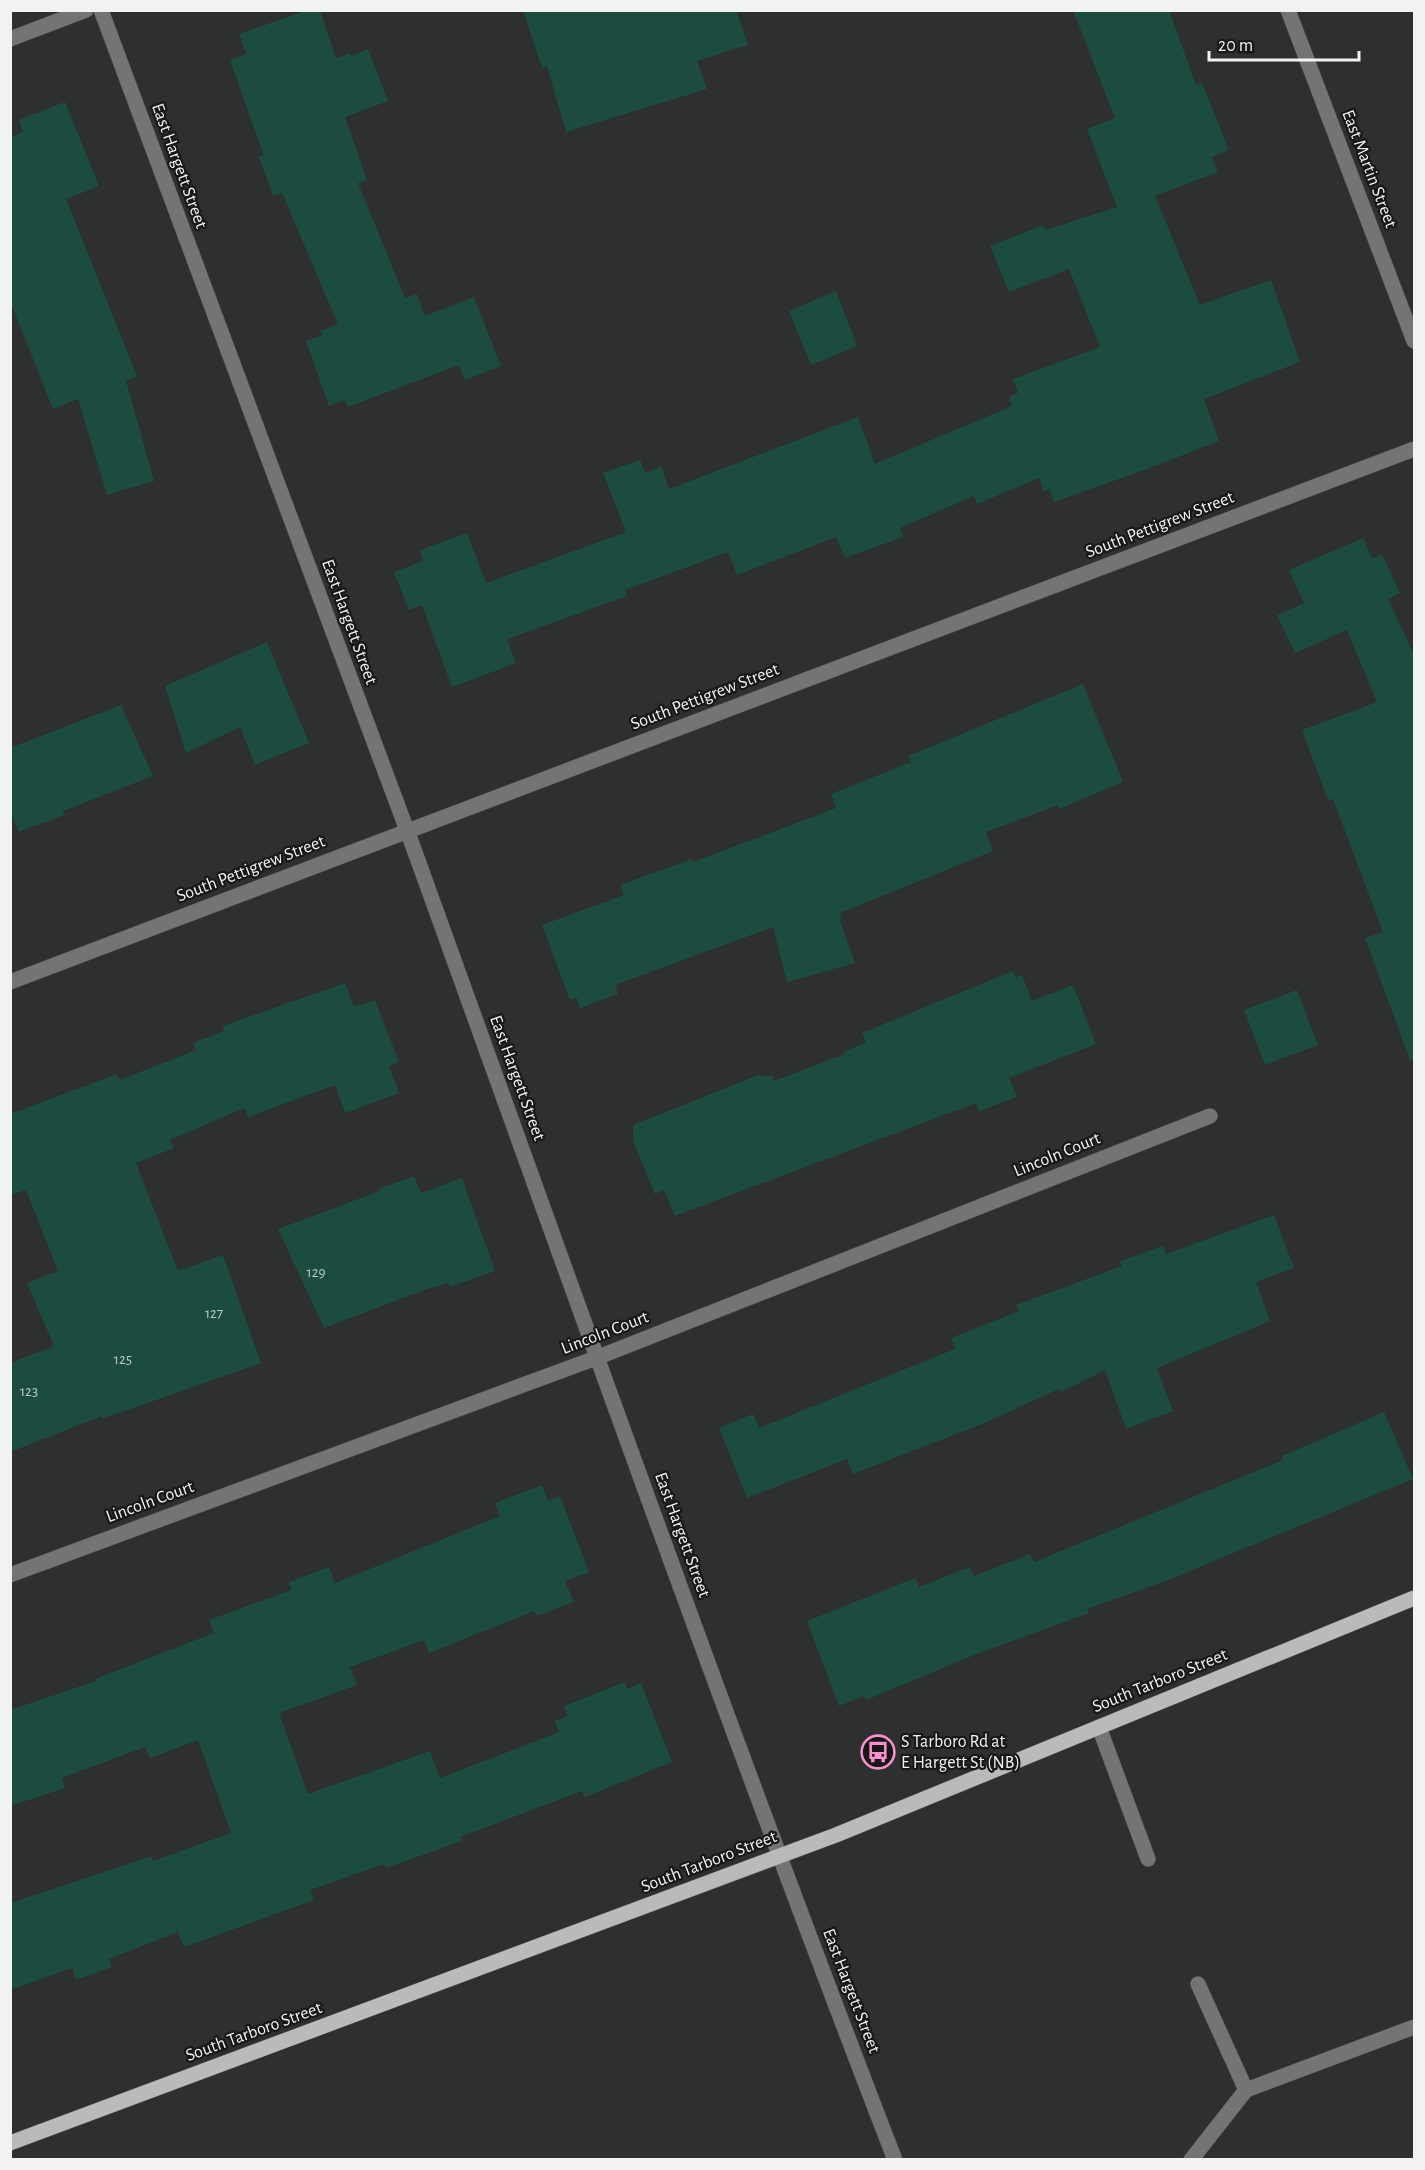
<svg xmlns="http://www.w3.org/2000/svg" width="1425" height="2170" font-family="'Alegreya Sans',sans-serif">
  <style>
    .building { fill: #1c4c40 }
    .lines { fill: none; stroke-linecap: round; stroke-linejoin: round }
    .minor-casing { stroke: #484b4a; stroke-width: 16 }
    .major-casing { stroke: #484b4a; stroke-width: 16 }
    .minor { stroke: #757475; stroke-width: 15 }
    .major { stroke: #bbb9ba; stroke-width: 15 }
    .labels { text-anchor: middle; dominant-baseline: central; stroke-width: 4.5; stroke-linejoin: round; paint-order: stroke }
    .number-label { font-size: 15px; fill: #bcc9c6 }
    .street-label { font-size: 18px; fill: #f1f3f3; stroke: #171817 }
    .poi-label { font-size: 18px; fill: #f1f3f3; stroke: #171817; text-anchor: start }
  </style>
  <rect width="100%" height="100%" fill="#2d302f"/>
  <!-- building -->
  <g class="building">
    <path d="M 308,10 L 320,10 L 336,58 L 350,53 L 351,56 L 368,49 L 388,101 L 345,117 L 367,180 L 358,183 L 405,298 L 417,294 L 425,316 L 474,297 L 501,366 L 465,380 L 459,365 L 348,407 L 345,400 L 329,406 L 306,341 L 322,335 L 320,331 L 338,324 L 282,193 L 273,196 L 259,157 L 264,156 L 230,60 L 246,54 L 239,34 Z"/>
    <path d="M 523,10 L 736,10 L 748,45 L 697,61 L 707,89 L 566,132 L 547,66 L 542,68 Z"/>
    <path d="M 1073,10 L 1169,10 L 1196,85 L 1202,83 L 1229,150 L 1212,157 L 1218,172 L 1155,196 L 1200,305 L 1271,280 L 1300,362 L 1204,399 L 1219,441 L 1147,469 L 1054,502 L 1049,489 L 1044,492 L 1039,478 L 977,504 L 974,496 L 900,528 L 903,537 L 845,558 L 836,537 L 737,575 L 728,552 L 625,590 L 627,596 L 507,639 L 516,663 L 452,687 L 422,605 L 409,610 L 394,572 L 423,561 L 420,550 L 467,533 L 486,583 L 626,532 L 603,473 L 640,460 L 645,473 L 661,466 L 669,489 L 858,417 L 875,464 L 1012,406 L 1009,397 L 1018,393 L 1013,379 L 1100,347 L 1069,269 L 1009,292 L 990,246 L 1043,225 L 1046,230 L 1117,207 L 1087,129 L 1115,118 Z"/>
    <path d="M 65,102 L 99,186 L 66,199 L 137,376 L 126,381 L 154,481 L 107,495 L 78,399 L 53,409 L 10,301 L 10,137 L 23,132 L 19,120 Z"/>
    <path d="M 836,291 L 857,346 L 811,365 L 789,311 Z"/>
    <path d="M 1363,538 L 1372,558 L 1382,554 L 1400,593 L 1388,599 L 1414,654 L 1414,1059 L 1410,1060 L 1365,938 L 1383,932 L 1333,799 L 1328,800 L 1302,730 L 1377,702 L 1347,630 L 1295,653 L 1277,615 L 1304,603 L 1289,570 Z"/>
    <path d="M 267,642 L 309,743 L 255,765 L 240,727 L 186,753 L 165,686 Z"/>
    <path d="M 1083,684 L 1123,782 L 1059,809 L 1058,805 L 986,832 L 993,851 L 840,913 L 842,917 L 839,918 L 855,963 L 787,982 L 773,927 L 615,985 L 618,994 L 580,1008 L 577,998 L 570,1000 L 542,925 L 624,895 L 620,885 L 692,859 L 693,862 L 836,808 L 831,794 L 911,762 L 908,756 Z"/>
    <path d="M 121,705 L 153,776 L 63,811 L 64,815 L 19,832 L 10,810 L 10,748 Z"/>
    <path d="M 1013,971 L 1016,977 L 1022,975 L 1032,1001 L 1073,985 L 1096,1044 L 1009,1078 L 1017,1097 L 979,1111 L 976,1103 L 675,1216 L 664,1190 L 655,1194 L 633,1141 L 633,1125 L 756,1076 L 772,1076 L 774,1081 L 845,1054 L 844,1052 L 866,1042 L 862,1033 Z"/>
    <path d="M 345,983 L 354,1007 L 375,1000 L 399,1062 L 389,1066 L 399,1093 L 345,1113 L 335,1085 L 248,1117 L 244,1108 L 170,1140 L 174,1148 L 136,1163 L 178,1271 L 223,1255 L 261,1363 L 125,1411 L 103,1418 L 102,1416 L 10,1452 L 10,1363 L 54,1346 L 27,1283 L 58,1271 L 26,1190 L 10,1195 L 10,1114 L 117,1074 L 120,1080 L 196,1050 L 193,1043 L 224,1031 L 223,1026 Z"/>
    <path d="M 1297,990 L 1318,1045 L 1265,1065 L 1244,1010 Z"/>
    <path d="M 414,1176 L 421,1193 L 462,1178 L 495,1271 L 450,1287 L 448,1283 L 427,1289 L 324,1328 L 278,1229 L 380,1191 L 379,1189 Z"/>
    <path d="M 1274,1215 L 1294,1268 L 1256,1282 L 1270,1321 L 1157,1368 L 1173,1411 L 1126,1429 L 1105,1370 L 1061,1392 L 1059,1389 L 982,1424 L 853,1474 L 847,1459 L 747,1498 L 719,1428 L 753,1414 L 759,1428 L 955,1349 L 951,1338 L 1019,1311 L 1016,1305 L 1122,1266 L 1120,1261 L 1163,1246 L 1166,1254 Z"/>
    <path d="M 1384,1412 L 1413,1479 L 1163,1582 L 1087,1609 L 1089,1613 L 974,1655 L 866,1700 L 864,1696 L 839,1706 L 807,1621 L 915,1578 L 919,1587 L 970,1567 L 974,1576 L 1030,1554 L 1034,1562 L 1283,1460 L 1282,1456 Z"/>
    <path d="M 542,1485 L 548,1501 L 560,1496 L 589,1572 L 565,1581 L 574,1602 L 536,1616 L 534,1611 L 429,1653 L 424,1640 L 350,1667 L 357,1685 L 279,1713 L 308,1794 L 430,1751 L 440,1778 L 559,1732 L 555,1721 L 568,1716 L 564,1706 L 625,1682 L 627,1689 L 641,1683 L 672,1762 L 585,1797 L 582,1791 L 460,1837 L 462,1841 L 386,1868 L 384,1864 L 310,1890 L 314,1900 L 184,1947 L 178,1932 L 109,1959 L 112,1967 L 76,1980 L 72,1968 L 10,1990 L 10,1903 L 152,1856 L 153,1861 L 231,1833 L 198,1740 L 150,1758 L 145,1747 L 62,1778 L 65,1788 L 10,1806 L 10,1710 L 96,1681 L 95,1679 L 214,1633 L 209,1620 L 291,1590 L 289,1582 L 329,1567 L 335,1583 L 500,1516 L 495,1503 Z"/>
  </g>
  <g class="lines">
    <!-- minor casing -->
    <g class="minor-casing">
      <g id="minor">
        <path d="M 101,10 C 204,287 310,563 411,841 C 570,1281 726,1723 895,2160"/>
        <path d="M 1288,10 L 1414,341"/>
        <path d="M 10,39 L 86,10"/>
        <path d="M 10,982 L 1414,449"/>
        <path d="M 10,1575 L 596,1358 L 1210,1116"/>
        <path d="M 1099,1727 L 1148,1859"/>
        <path d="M 1246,2090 L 1414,2027"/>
        <path d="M 1191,2160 L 1246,2090 L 1198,1984"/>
      </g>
    </g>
    <!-- major casing -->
    <g class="major-casing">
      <path id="major" d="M 10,2143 L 836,1835 L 1414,1598"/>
    </g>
    <!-- minor -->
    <use href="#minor" class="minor"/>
    <!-- major -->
    <use href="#major" class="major"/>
  </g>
  <!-- icons -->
  <defs>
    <g id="bus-ring" transform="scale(1.725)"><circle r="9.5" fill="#171817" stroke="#f890cc" stroke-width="1.5"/><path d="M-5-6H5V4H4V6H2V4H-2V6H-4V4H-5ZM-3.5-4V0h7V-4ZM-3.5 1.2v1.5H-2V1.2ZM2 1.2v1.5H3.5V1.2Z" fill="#f890cc"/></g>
  </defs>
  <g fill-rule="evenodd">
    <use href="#bus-ring" x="878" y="1752"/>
  </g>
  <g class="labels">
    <!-- number labels -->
    <g class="number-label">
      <text x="316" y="1272">129</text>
      <text x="214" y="1313">127</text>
      <text x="123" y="1359">125</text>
      <text x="29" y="1391">123</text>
    </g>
    <!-- street labels -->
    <g class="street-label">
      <text transform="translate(179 166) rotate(70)">East Hargett Street</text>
      <text transform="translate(1369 169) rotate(69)">East Martin Street</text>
      <text transform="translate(1160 525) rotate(-21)">South Pettigrew Street</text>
      <text transform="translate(349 622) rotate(70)">East Hargett Street</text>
      <text transform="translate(705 697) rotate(-21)">South Pettigrew Street</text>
      <text transform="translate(251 869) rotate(-21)">South Pettigrew Street</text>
      <text transform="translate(517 1078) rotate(70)">East Hargett Street</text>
      <text transform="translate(1057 1155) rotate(-22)">Lincoln Court</text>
      <text transform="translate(605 1333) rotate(-21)">Lincoln Court</text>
      <text transform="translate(150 1502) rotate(-20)">Lincoln Court</text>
      <text transform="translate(682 1535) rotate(70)">East Hargett Street</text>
      <text transform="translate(1160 1681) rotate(-22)">South Tarboro Street</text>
      <text transform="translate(709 1862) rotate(-21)">South Tarboro Street</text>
      <text transform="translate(851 1991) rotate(69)">East Hargett Street</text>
      <text transform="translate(254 2032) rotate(-20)">South Tarboro Street</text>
    </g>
    <!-- poi labels -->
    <g class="poi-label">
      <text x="901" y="1742">S Tarboro Rd at<tspan x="901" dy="21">E Hargett St (NB)</tspan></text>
    </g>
  </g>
  <!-- border -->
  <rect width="1425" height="2170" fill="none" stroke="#f1f3f3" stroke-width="24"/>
  <!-- scale -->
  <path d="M1209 51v9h150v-9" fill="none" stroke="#f1f3f3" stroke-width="3"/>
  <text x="1218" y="51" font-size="18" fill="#f1f3f3" stroke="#171817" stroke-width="4.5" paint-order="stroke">20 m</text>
</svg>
